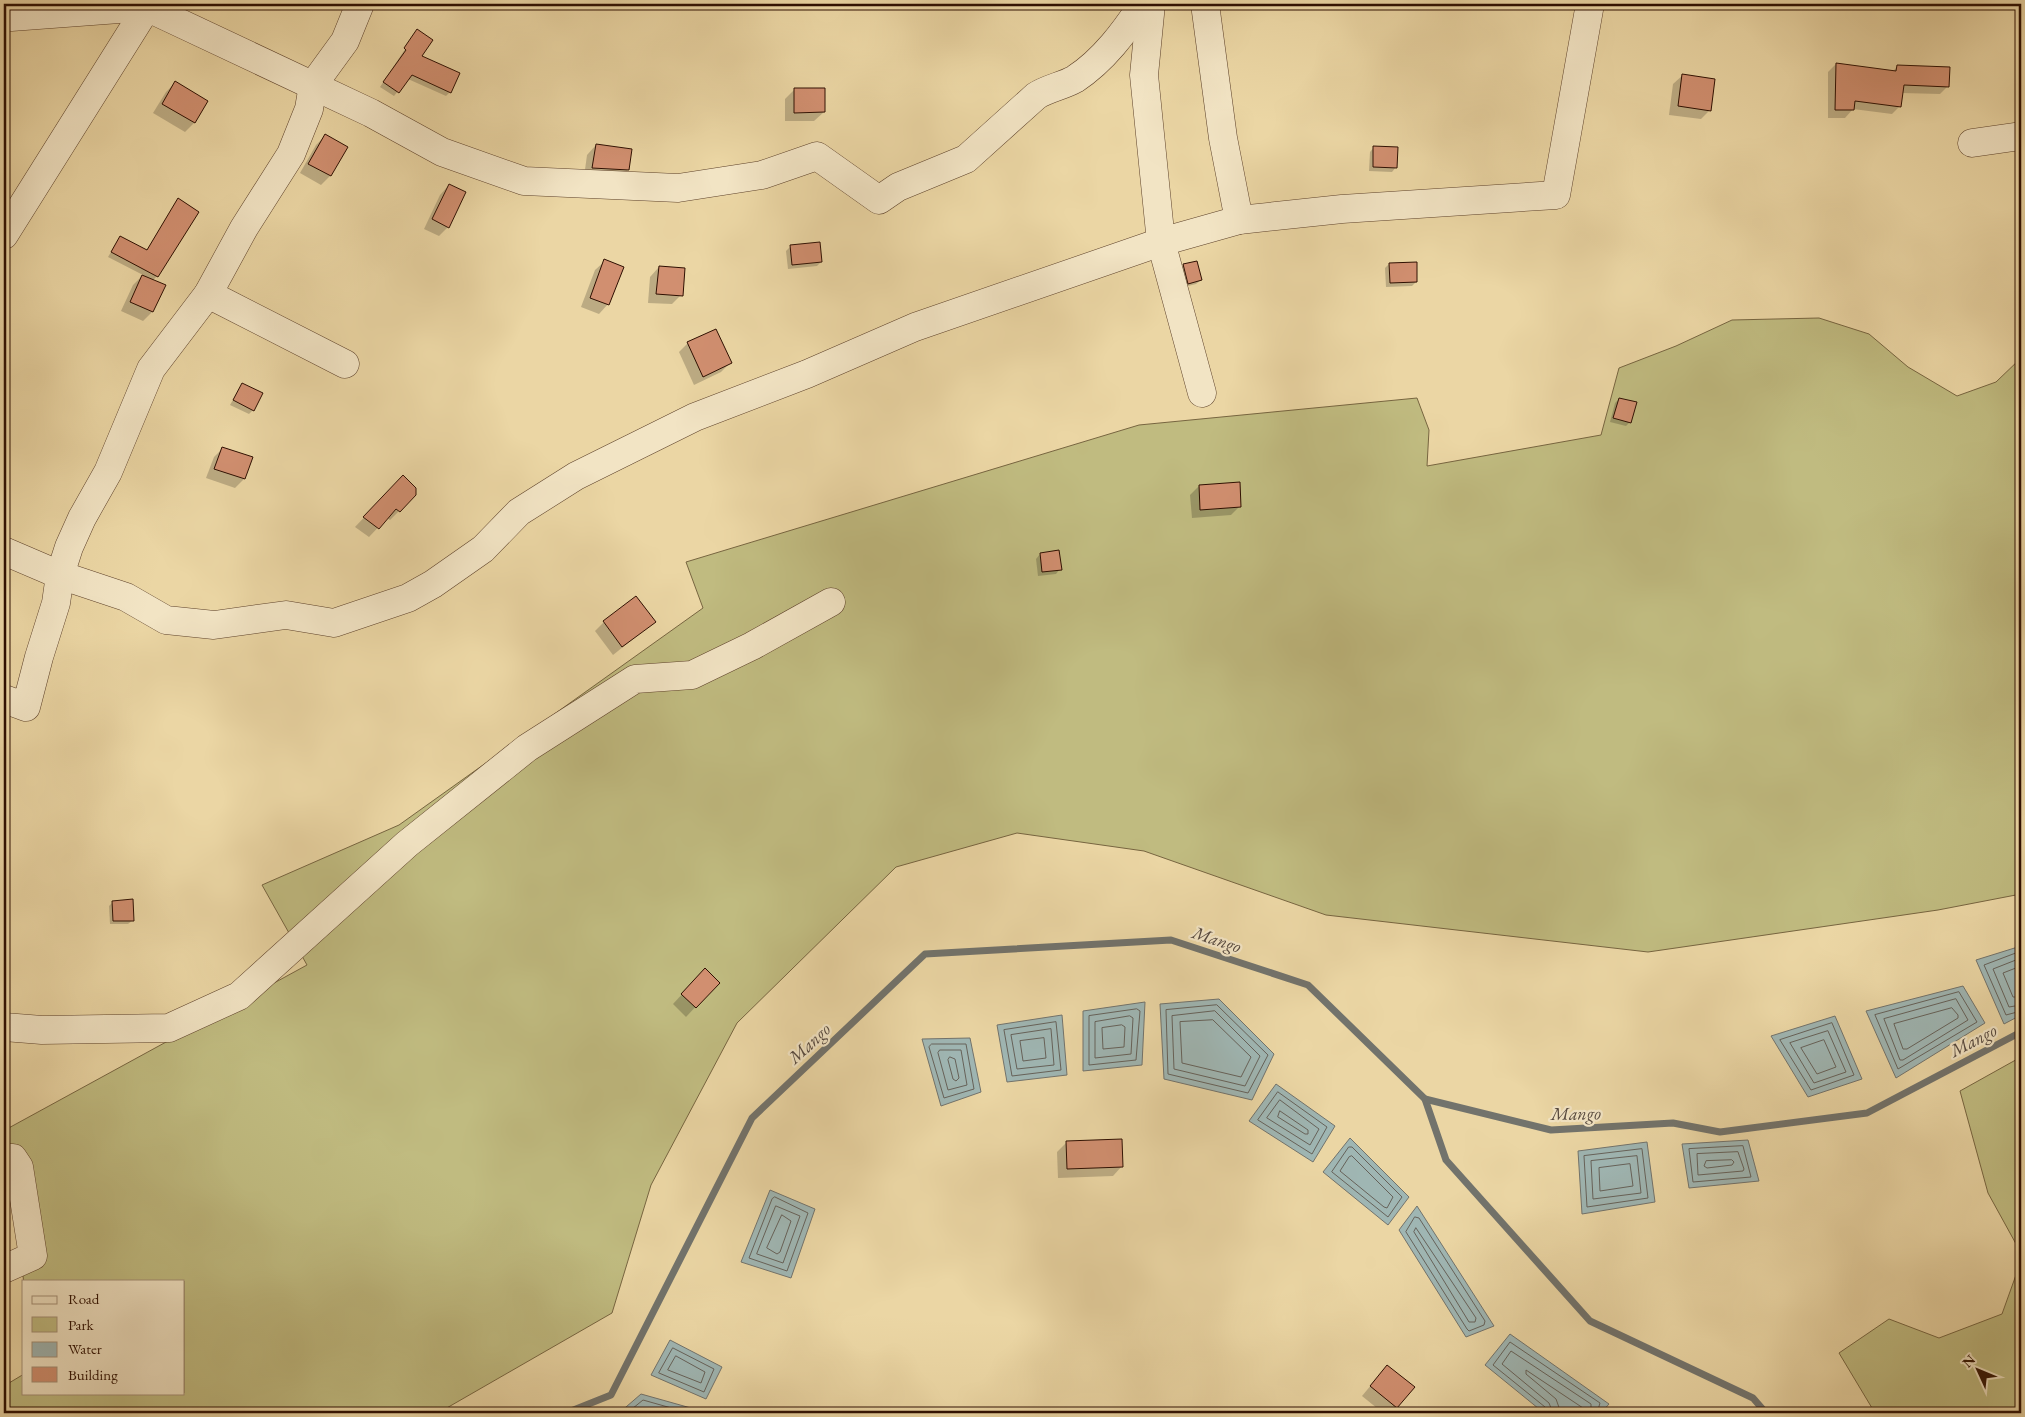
<svg xmlns="http://www.w3.org/2000/svg" width="2025" height="1417" font-family="'EB Garamond',serif">
  <style>
    .green { fill: #c0bb80; stroke: #776540 }
    .water { fill: #9fb6b3; stroke: #72736c }
    .shadow { fill: #0003 }
    .lines { fill: none; stroke-linecap: round; stroke-linejoin: round }
    .shore { stroke: #66625a; stroke-width: 1 }
    .stream { stroke: #72736c; stroke-width: 7 }
    .building { fill: #d18f70; stroke: #2e0f01 }
    .minor-casing { stroke: #5d412a; stroke-width: 29 }
    .minor { stroke: #f2e4c4; stroke-width: 28 }
    .labels { text-anchor: middle; dominant-baseline: central; stroke-width: 4.5; stroke-linejoin: round; paint-order: stroke }
    .water-label { font-size: 18px; font-style: italic; fill: #56493f; stroke: #f2e4c4 }
  </style>
  <rect width="100%" height="100%" fill="#ebd6a4"/>
  <filter id="stains"><feTurbulence type="fractalNoise" baseFrequency=".004" numOctaves="4"/><feColorMatrix values="0 0 0 0 .2 0 0 0 0 .09 0 0 0 0 .02 0 0 0 .5 -.17"/></filter>
  <radialGradient id="worn" r=".72"><stop offset=".6" stop-color="#630" stop-opacity="0"/><stop offset="1" stop-color="#630" stop-opacity=".3"/></radialGradient>
  <!-- green -->
  <g class="green">
    <path d="M 1819,318 L 1869,334 L 1908,367 L 1957,396 L 1996,382 L 2021,358 L 2021,894 L 1938,910 L 1648,952 L 1326,915 L 1144,851 L 1017,833 L 896,867 L 737,1023 L 651,1185 L 612,1313 L 438,1413 L 4,1413 L 4,1386 L 24,1374 L 24,1393 L 184,1393 L 184,1281 L 24,1281 L 24,1284 L 5,1130 L 307,965 L 262,885 L 399,825 L 703,608 L 686,562 L 1139,425 L 1417,398 L 1429,430 L 1427,466 L 1601,435 L 1619,368 L 1676,346 L 1732,320 Z"/>
    <path d="M 2021,1057 L 2021,1253 L 1988,1193 L 1960,1091 Z"/>
    <path d="M 2021,1261 L 2021,1413 L 1875,1413 L 1839,1353 L 1889,1319 L 1939,1338 L 2002,1314 Z"/>
  </g>
  <!-- water -->
  <g class="water">
    <path d="M 2021,946 L 2021,1015 L 2004,1024 L 1976,960 Z"/>
    <path d="M 1963,986 L 1985,1023 L 1896,1078 L 1866,1011 Z"/>
    <path d="M 1219,999 L 1274,1054 L 1252,1100 L 1164,1079 L 1160,1004 Z"/>
    <path d="M 1145,1002 L 1142,1065 L 1083,1071 L 1083,1011 Z"/>
    <path d="M 1062,1015 L 1067,1075 L 1007,1082 L 997,1025 Z"/>
    <path d="M 1835,1016 L 1862,1079 L 1808,1097 L 1771,1036 Z"/>
    <path d="M 970,1038 L 981,1092 L 941,1106 L 922,1039 Z"/>
    <path d="M 1276,1084 L 1335,1126 L 1313,1162 L 1249,1121 Z"/>
    <path d="M 1350,1138 L 1409,1197 L 1388,1225 L 1323,1172 Z"/>
    <path d="M 1748,1140 L 1759,1181 L 1689,1188 L 1682,1144 Z"/>
    <path d="M 1647,1142 L 1655,1202 L 1582,1214 L 1578,1151 Z"/>
    <path d="M 770,1190 L 815,1209 L 791,1278 L 741,1262 Z"/>
    <path d="M 1417,1206 L 1494,1326 L 1466,1337 L 1399,1230 Z"/>
    <path d="M 1510,1334 L 1609,1404 L 1601,1413 L 1544,1413 L 1485,1365 Z"/>
    <path d="M 670,1340 L 722,1367 L 706,1399 L 651,1375 Z"/>
    <path d="M 641,1394 L 698,1410 L 696,1413 L 619,1413 Z"/>
  </g>
  <!-- shadow -->
  <g class="shadow">
    <path d="M 417,31 L 421,57 L 450,92 L 446,96 L 408,79 L 394,96 L 380,87 Z"/>
    <path d="M 1836,64 L 1892,72 L 1898,66 L 1948,86 L 1940,94 L 1902,93 L 1900,106 L 1892,114 L 1853,109 L 1845,118 L 1828,118 L 1828,72 Z"/>
    <path d="M 1683,75 L 1710,110 L 1701,119 L 1669,115 L 1673,84 Z"/>
    <path d="M 175,83 L 206,101 L 194,123 L 185,132 L 153,113 L 166,92 Z"/>
    <path d="M 794,90 L 824,112 L 814,121 L 785,121 L 785,99 Z"/>
    <path d="M 325,136 L 330,176 L 321,185 L 300,173 L 316,145 Z"/>
    <path d="M 596,145 L 628,170 L 619,179 L 584,177 L 587,155 Z"/>
    <path d="M 1374,147 L 1396,167 L 1392,172 L 1369,171 L 1370,152 Z"/>
    <path d="M 449,185 L 448,227 L 439,236 L 424,229 L 440,195 Z"/>
    <path d="M 178,200 L 157,276 L 152,281 L 164,286 L 152,312 L 143,321 L 121,311 L 133,285 L 143,275 L 108,257 L 120,237 L 146,251 Z"/>
    <path d="M 790,247 L 821,262 L 817,266 L 788,269 L 786,251 Z"/>
    <path d="M 605,261 L 608,304 L 599,314 L 581,307 L 595,270 Z"/>
    <path d="M 1389,264 L 1416,282 L 1412,286 L 1386,287 L 1385,268 Z"/>
    <path d="M 1184,265 L 1201,280 L 1196,284 L 1184,287 L 1180,270 Z"/>
    <path d="M 659,267 L 681,295 L 672,304 L 648,303 L 650,277 Z"/>
    <path d="M 688,343 L 730,363 L 721,372 L 694,385 L 679,352 Z"/>
    <path d="M 242,384 L 253,410 L 249,414 L 230,405 Z"/>
    <path d="M 1619,399 L 1630,422 L 1626,426 L 1610,422 L 1615,403 Z"/>
    <path d="M 223,448 L 252,458 L 244,479 L 235,488 L 206,478 L 214,457 Z"/>
    <path d="M 394,486 L 415,495 L 390,520 L 387,518 L 369,537 L 355,527 Z"/>
    <path d="M 1199,486 L 1240,506 L 1231,515 L 1192,518 L 1190,495 Z"/>
    <path d="M 1040,554 L 1060,569 L 1056,574 L 1038,576 L 1036,559 Z"/>
    <path d="M 604,622 L 654,622 L 613,655 L 595,631 Z"/>
    <path d="M 113,902 L 133,920 L 128,924 L 110,924 L 109,906 Z"/>
    <path d="M 696,979 L 718,983 L 686,1017 L 673,1004 Z"/>
    <path d="M 1066,1143 L 1122,1166 L 1113,1176 L 1058,1178 L 1057,1152 Z"/>
    <path d="M 1387,1366 L 1396,1407 L 1391,1413 L 1383,1413 L 1362,1396 Z"/>
  </g>
  <g class="lines">
    <!-- shore -->
    <g class="shore">
      <path d="M 2021,951 L 1984,965 L 2006,1015 L 2021,1011"/>
      <path d="M 2021,958 L 1993,969 L 2009,1007 L 2021,1005"/>
      <path d="M 2021,966 L 2003,973 L 2013,997 L 2021,997"/>
      <path d="M 1959,992 L 1977,1022 L 1898,1069 L 1875,1015 Z"/>
      <path d="M 1956,999 L 1968,1020 L 1903,1060 L 1900,1060 L 1884,1019 Z"/>
      <path d="M 1217,1005 L 1268,1055 L 1248,1093 L 1168,1074 L 1166,1010 Z"/>
      <path d="M 1952,1008 L 1958,1015 L 1958,1018 L 1907,1049 L 1903,1049 L 1894,1024 Z"/>
      <path d="M 1137,1009 L 1140,1011 L 1136,1060 L 1089,1065 L 1089,1016 Z"/>
      <path d="M 1215,1011 L 1260,1056 L 1245,1086 L 1174,1069 L 1172,1016 Z"/>
      <path d="M 1130,1016 L 1133,1018 L 1131,1054 L 1095,1058 L 1095,1022 Z"/>
      <path d="M 1213,1020 L 1251,1057 L 1241,1077 L 1182,1063 L 1180,1022 Z"/>
      <path d="M 1056,1022 L 1061,1070 L 1012,1076 L 1004,1030 Z"/>
      <path d="M 1832,1023 L 1854,1075 L 1811,1090 L 1780,1040 Z"/>
      <path d="M 1122,1025 L 1125,1027 L 1124,1047 L 1103,1049 L 1102,1028 Z"/>
      <path d="M 1051,1029 L 1054,1065 L 1017,1069 L 1011,1035 Z"/>
      <path d="M 1828,1031 L 1846,1072 L 1814,1083 L 1790,1043 Z"/>
      <path d="M 1044,1038 L 1046,1058 L 1023,1061 L 1020,1041 Z"/>
      <path d="M 1824,1040 L 1836,1067 L 1817,1074 L 1801,1048 Z"/>
      <path d="M 932,1044 L 966,1044 L 974,1089 L 944,1098 L 929,1047 Z"/>
      <path d="M 940,1050 L 961,1050 L 967,1085 L 948,1090 L 938,1053 Z"/>
      <path d="M 950,1057 L 955,1059 L 959,1078 L 956,1081 L 953,1079 L 948,1060 Z"/>
      <path d="M 1278,1092 L 1327,1127 L 1312,1154 L 1258,1120 Z"/>
      <path d="M 1280,1100 L 1319,1129 L 1310,1145 L 1267,1118 Z"/>
      <path d="M 1280,1111 L 1308,1130 L 1308,1134 L 1305,1134 L 1278,1117 Z"/>
      <path d="M 1743,1146 L 1751,1177 L 1693,1182 L 1689,1149 Z"/>
      <path d="M 1349,1147 L 1352,1147 L 1402,1197 L 1388,1217 L 1332,1172 Z"/>
      <path d="M 1642,1149 L 1648,1198 L 1587,1207 L 1584,1156 Z"/>
      <path d="M 1738,1152 L 1744,1169 L 1743,1171 L 1698,1175 L 1697,1154 Z"/>
      <path d="M 1352,1156 L 1393,1197 L 1387,1208 L 1384,1207 L 1340,1171 L 1349,1157 Z"/>
      <path d="M 1637,1156 L 1641,1193 L 1593,1199 L 1591,1161 Z"/>
      <path d="M 1732,1160 L 1734,1162 L 1732,1165 L 1707,1168 L 1704,1166 L 1706,1161 Z"/>
      <path d="M 1630,1164 L 1633,1186 L 1600,1191 L 1599,1168 Z"/>
      <path d="M 775,1197 L 808,1213 L 787,1271 L 749,1258 L 772,1199 Z"/>
      <path d="M 776,1206 L 800,1216 L 783,1263 L 757,1254 Z"/>
      <path d="M 782,1215 L 791,1221 L 780,1252 L 777,1254 L 767,1248 Z"/>
      <path d="M 1415,1217 L 1419,1218 L 1485,1321 L 1484,1325 L 1469,1331 L 1467,1329 L 1406,1232 Z"/>
      <path d="M 1416,1228 L 1476,1318 L 1475,1322 L 1469,1322 L 1414,1232 Z"/>
      <path d="M 673,1348 L 714,1369 L 704,1392 L 659,1373 Z"/>
      <path d="M 676,1356 L 705,1372 L 701,1383 L 668,1370 Z"/>
      <path d="M 627,1413 L 643,1400 L 689,1413"/>
      <path d="M 1547,1413 L 1545,1407 L 1493,1365 L 1510,1342 L 1600,1403 L 1597,1413"/>
      <path d="M 1553,1413 L 1549,1403 L 1502,1364 L 1511,1351 L 1591,1404 L 1591,1413"/>
      <path d="M 1561,1413 L 1556,1399 L 1526,1374 L 1526,1370 L 1583,1408 L 1584,1413"/>
    </g>
    <!-- stream -->
    <g class="stream">
      <path d="M 1425,1099 L 1446,1160 L 1590,1321 L 1753,1398 L 1766,1413"/>
      <path d="M 566,1413 L 611,1395 L 752,1118 L 925,954 L 1171,940 L 1308,985 L 1425,1099 L 1551,1130 L 1673,1123 L 1720,1132 L 1867,1113 L 2021,1032"/>
    </g>
  </g>
  <!-- building -->
  <g class="building">
    <path d="M 417,29 L 433,40 L 422,56 L 460,73 L 451,93 L 412,75 L 399,93 L 383,82 L 406,50 L 404,48 Z"/>
    <path d="M 1836,63 L 1896,71 L 1897,65 L 1950,67 L 1949,87 L 1904,85 L 1901,107 L 1855,101 L 1854,110 L 1835,110 Z"/>
    <path d="M 1682,74 L 1715,79 L 1711,111 L 1678,106 Z"/>
    <path d="M 175,81 L 208,101 L 195,123 L 162,104 Z"/>
    <path d="M 794,88 L 825,88 L 825,112 L 794,113 Z"/>
    <path d="M 325,134 L 348,147 L 331,176 L 308,164 Z"/>
    <path d="M 596,144 L 632,149 L 629,170 L 592,168 Z"/>
    <path d="M 1373,146 L 1398,147 L 1397,168 L 1373,167 Z"/>
    <path d="M 449,184 L 466,192 L 449,228 L 432,219 Z"/>
    <path d="M 178,198 L 199,212 L 158,277 L 111,252 L 120,236 L 147,250 Z"/>
    <path d="M 820,242 L 822,262 L 792,265 L 790,245 Z"/>
    <path d="M 604,259 L 624,267 L 609,305 L 590,298 Z"/>
    <path d="M 1197,261 L 1202,280 L 1188,284 L 1183,264 Z"/>
    <path d="M 1417,262 L 1417,282 L 1390,283 L 1389,263 Z"/>
    <path d="M 659,266 L 685,268 L 683,296 L 656,294 Z"/>
    <path d="M 142,275 L 166,285 L 153,312 L 130,302 Z"/>
    <path d="M 716,329 L 732,363 L 703,377 L 687,342 Z"/>
    <path d="M 242,383 L 263,393 L 254,411 L 233,400 Z"/>
    <path d="M 1619,398 L 1637,402 L 1631,423 L 1613,418 Z"/>
    <path d="M 222,447 L 253,457 L 245,479 L 214,469 Z"/>
    <path d="M 403,475 L 416,488 L 416,495 L 400,512 L 396,509 L 379,529 L 363,517 Z"/>
    <path d="M 1240,482 L 1241,507 L 1200,510 L 1199,485 Z"/>
    <path d="M 1059,550 L 1062,570 L 1042,572 L 1040,553 Z"/>
    <path d="M 636,596 L 656,622 L 622,647 L 603,621 Z"/>
    <path d="M 133,899 L 134,921 L 113,921 L 112,901 Z"/>
    <path d="M 705,968 L 720,983 L 696,1008 L 681,994 Z"/>
    <path d="M 1122,1139 L 1123,1167 L 1067,1169 L 1066,1141 Z"/>
    <path d="M 1387,1365 L 1415,1387 L 1397,1408 L 1370,1386 Z"/>
  </g>
  <g class="lines">
    <!-- minor casing -->
    <g class="minor-casing">
      <g id="minor">
        <path d="M 1151,4 L 1144,75 L 1161,242 L 1202,393"/>
        <path d="M 1205,4 L 1223,138 L 1239,220"/>
        <path d="M 4,16 L 11,17 L 146,7 L 371,113 L 442,152 L 524,181 L 678,188 L 762,175 L 817,156 L 879,200 L 898,187 L 966,159 L 1036,96 C 1048,88 1063,86 1075,79 C 1104,60 1125,31 1143,4"/>
        <path d="M 1972,143 L 2021,136"/>
        <path d="M 4,235 L 149,4"/>
        <path d="M 208,294 L 345,364"/>
        <path d="M 4,551 L 60,575 L 126,597 L 166,620 L 214,625 L 286,615 L 334,623 L 408,598 L 433,584 L 483,549 L 519,512 L 576,476 L 695,417 L 807,374 L 915,327 L 1161,242 L 1239,220 L 1342,209 L 1556,195 L 1590,4"/>
        <path d="M 4,699 L 26,707 L 39,657 L 56,603 L 60,575 L 69,547 L 82,518 L 108,472 L 151,369 L 208,294 L 244,228 L 291,154 L 309,109 L 313,85 L 345,41 L 360,4"/>
        <path d="M 4,1027 L 42,1030 L 169,1028 L 239,996 L 407,844 L 527,748 L 635,679 L 692,675 L 752,646 L 831,602"/>
        <path d="M 4,1158 L 13,1158 L 19,1167 L 33,1256 L 4,1269"/>
      </g>
    </g>
    <!-- minor -->
    <use href="#minor" class="minor"/>
  </g>
  <g class="labels">
    <!-- water labels -->
    <g class="water-label">
      <text transform="translate(1217 939) rotate(18)">Mango</text>
      <text transform="translate(1973 1040) rotate(-28)">Mango</text>
      <text transform="translate(809 1043) rotate(-43)">Mango</text>
      <text transform="translate(1576 1113) rotate(-1)">Mango</text>
    </g>
  </g>
  <!-- margin -->
  <rect width="2025" height="1417" fill="none" stroke="#ebd6a4" stroke-width="20"/>
  <rect x="5" y="5" width="2015" height="1407" fill="none" stroke="#2e0f01" stroke-width="2.5"/>
  <rect x="10" y="10" width="2005" height="1397" fill="none" stroke="#2e0f01"/>
  <!-- legend -->
  <rect x="22" y="1280" width="162" height="115" fill="#f2e4c4" stroke="#a48f76"/>
  <rect x="32" y="1296" width="25" height="8" fill="#f2e4c4" stroke="#a48f76"/>
  <text x="68" y="1304" font-size="15" fill="#2e0f01">Road</text>
  <rect x="32" y="1317" width="25" height="15" fill="#c0bb80" stroke="#a48f76"/>
  <text x="68" y="1330" font-size="15" fill="#2e0f01">Park</text>
  <rect x="32" y="1342" width="25" height="15" fill="#9fb6b3" stroke="#a48f76"/>
  <text x="68" y="1354" font-size="15" fill="#2e0f01">Water</text>
  <rect x="32" y="1367" width="25" height="15" fill="#d18f70" stroke="#a48f76"/>
  <text x="68" y="1380" font-size="15" fill="#2e0f01">Building</text>
  <!-- north arrow -->
  <g transform="translate(1978 1370) rotate(314)" stroke="#f2e4c4" stroke-width="4" paint-order="stroke">
  <path d="M0-4L9 19L0 12L-9 19Z" fill="#2e0f01"/>
  <text y="-8" font-size="14" font-weight="bold" text-anchor="middle" fill="#2e0f01">N</text>
  </g>
  <rect width="100%" height="100%" filter="url(#stains)"/>
  <rect width="100%" height="100%" fill="url(#worn)"/>
</svg>
